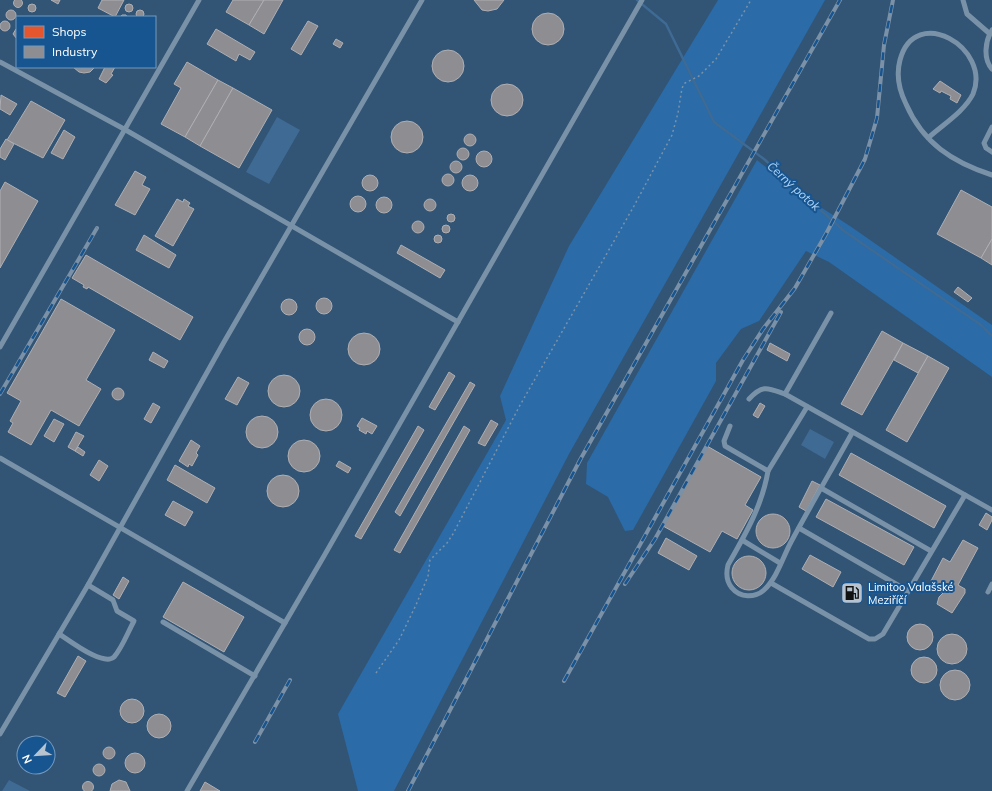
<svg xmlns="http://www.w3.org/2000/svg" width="992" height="791" font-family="Mulish,sans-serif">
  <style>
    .green { fill: #2b6ba7 }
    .water { fill: #3e6a93 }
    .shops { fill: #e4572e; stroke: #ec896d }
    .industry { fill: #8d8d92; stroke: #afafb3 }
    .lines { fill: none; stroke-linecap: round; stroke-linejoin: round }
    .stream { stroke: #3e6a93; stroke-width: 2.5 }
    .path { stroke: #7a92a8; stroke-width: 1.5; stroke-dasharray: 2 3; stroke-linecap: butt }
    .lane { stroke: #7a92a8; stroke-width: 5 }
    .rail-casing { stroke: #7b91a7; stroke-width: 4 }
    .rail { stroke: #175590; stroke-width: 2.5; stroke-dasharray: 8; stroke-linecap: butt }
    .labels { text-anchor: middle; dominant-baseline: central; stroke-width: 4; stroke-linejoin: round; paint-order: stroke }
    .poi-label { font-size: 11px; fill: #fff; stroke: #175590; text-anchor: start }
    .water-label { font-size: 12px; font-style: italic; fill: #b0d6f7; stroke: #175590 }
  </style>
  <rect width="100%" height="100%" fill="#325475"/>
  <!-- green -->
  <g class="green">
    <path d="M 718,0 L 825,0 L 569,454 L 394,791 L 358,791 L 338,714 L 506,420 L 500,396 L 569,246 Z"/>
    <path d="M 757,160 L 791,188 L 850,226 L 992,325 L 992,377 L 829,262 L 806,251 L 759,321 L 741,329 L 716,363 L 716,381 L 633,530 L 625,531 L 608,497 L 586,484 L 587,463 Z"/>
  </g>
  <!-- water -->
  <g class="water">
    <path d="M 277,117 L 300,130 L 269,184 L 246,172 Z"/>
    <path d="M 810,429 L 834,442 L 825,459 L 801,445 Z"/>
    <path d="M 9,780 L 30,791 L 2,791 Z"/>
  </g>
  <!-- shops -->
  <path class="shops" d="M 849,585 L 860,591 L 854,602 L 843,596 Z"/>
  <!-- industry -->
  <g class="industry">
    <circle cx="18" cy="3" r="4.5"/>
    <path d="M 51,0 L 60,0 L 58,4 Z"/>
    <path d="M 102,0 L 124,0 L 115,17 L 98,8 Z"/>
    <path d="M 233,0 L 264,0 L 249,25 L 226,12 Z"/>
    <path d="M 264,0 L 283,0 L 264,34 L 249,25 Z"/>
    <path d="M 474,0 L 504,0 L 497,9 L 488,11 L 482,10 Z"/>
    <circle cx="129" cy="8" r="4"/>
    <circle cx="32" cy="8" r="4"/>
    <circle cx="11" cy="15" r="5"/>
    <circle cx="140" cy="14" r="4"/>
    <circle cx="548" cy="29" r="16"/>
    <path d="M 122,15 L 126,15 L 127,17 L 120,17 Z"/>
    <circle cx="5" cy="26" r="5"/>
    <path d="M 308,21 L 318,26 L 301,55 L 291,49 Z"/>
    <path d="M 16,29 L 17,29 L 17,39 L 13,34 Z"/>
    <path d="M 216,29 L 255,52 L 250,60 L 239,54 L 236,61 L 207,44 Z"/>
    <path d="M 336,39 L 343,43 L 340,48 L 333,44 Z"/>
    <circle cx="448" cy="66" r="16"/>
    <path d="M 187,62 L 218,80 L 185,137 L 161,124 L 181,88 L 174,84 Z"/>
    <path d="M 73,67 L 95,67 L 90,72 L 84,73 L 79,72 Z"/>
    <path d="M 105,67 L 115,67 L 111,74 L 113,75 L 106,83 L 99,79 Z"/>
    <path d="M 218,80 L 233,88 L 200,146 L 185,137 Z"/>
    <path d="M 940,81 L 961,95 L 957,103 L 950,99 L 951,96 L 941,91 L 940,93 L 933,89 Z"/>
    <circle cx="507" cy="100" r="16"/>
    <path d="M 233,88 L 272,110 L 239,168 L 200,146 Z"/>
    <path d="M 1,95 L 17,104 L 10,115 L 0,109 Z"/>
    <path d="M 31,101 L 65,120 L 43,158 L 7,140 Z"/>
    <circle cx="407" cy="137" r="16"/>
    <path d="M 64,130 L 75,137 L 63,159 L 51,153 Z"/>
    <circle cx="470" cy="140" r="6"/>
    <path d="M 6,139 L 14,144 L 5,160 L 0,157 L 0,149 Z"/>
    <circle cx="463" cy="154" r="6"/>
    <circle cx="484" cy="159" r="8"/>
    <circle cx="456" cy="167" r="6"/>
    <path d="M 135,171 L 146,177 L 142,185 L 150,189 L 135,215 L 115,205 Z"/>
    <circle cx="448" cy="180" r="6"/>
    <circle cx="470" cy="183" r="8"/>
    <circle cx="370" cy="183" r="8"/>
    <path d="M 5,182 L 38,201 L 0,268 L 0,191 Z"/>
    <path d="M 961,190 L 992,207 L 992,239 L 981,258 L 937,234 Z"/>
    <circle cx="358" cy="204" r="8"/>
    <circle cx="384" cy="205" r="8"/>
    <circle cx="430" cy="205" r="6"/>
    <path d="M 177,199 L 183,202 L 184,199 L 190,203 L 188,206 L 194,209 L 173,246 L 155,236 Z"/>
    <circle cx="451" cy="218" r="4"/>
    <circle cx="418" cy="227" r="6"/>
    <circle cx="446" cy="229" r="4"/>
    <circle cx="438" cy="239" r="4"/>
    <path d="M 144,235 L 176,255 L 169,268 L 136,250 Z"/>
    <path d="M 992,239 L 992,265 L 981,258 Z"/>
    <path d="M 401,245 L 445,270 L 440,278 L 397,253 Z"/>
    <path d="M 86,255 L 193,317 L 180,340 L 88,287 L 87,289 L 83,287 L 84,285 L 72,278 Z"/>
    <path d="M 958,287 L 972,298 L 968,302 L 954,292 Z"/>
    <circle cx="324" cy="306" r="8"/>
    <circle cx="289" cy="307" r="8"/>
    <path d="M 61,299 L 115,330 L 86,380 L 101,389 L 79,426 L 51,410 L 31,445 L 8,432 L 13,423 L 10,421 L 21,401 L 7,393 Z"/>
    <circle cx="307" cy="337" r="8"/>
    <path d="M 882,331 L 903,343 L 862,415 L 841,404 Z"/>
    <circle cx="364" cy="349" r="16"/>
    <path d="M 770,343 L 790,354 L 787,361 L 767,350 Z"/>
    <path d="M 903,343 L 928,356 L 918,373 L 894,360 Z"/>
    <path d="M 153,352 L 168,361 L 164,368 L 149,360 Z"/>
    <path d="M 928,356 L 949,368 L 907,442 L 886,430 Z"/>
    <path d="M 449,372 L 455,376 L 435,410 L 429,407 Z"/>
    <circle cx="284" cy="391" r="16"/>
    <path d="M 238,377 L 249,383 L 237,405 L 225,399 Z"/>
    <path d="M 470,382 L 475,385 L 400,516 L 395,512 Z"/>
    <circle cx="118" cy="394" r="6"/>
    <circle cx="326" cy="415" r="16"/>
    <path d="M 153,403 L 160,407 L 151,423 L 144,419 Z"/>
    <path d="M 760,403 L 765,406 L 758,418 L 753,415 Z"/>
    <circle cx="262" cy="432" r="16"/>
    <path d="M 362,418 L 377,426 L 372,434 L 367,431 L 366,434 L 359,430 L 360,428 L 357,426 Z"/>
    <path d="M 54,419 L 64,424 L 54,442 L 44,436 Z"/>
    <path d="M 491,420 L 498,424 L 485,446 L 478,443 Z"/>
    <path d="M 418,426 L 424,430 L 361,539 L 355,536 Z"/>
    <path d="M 464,426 L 470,430 L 400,553 L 394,550 Z"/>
    <path d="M 76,432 L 84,436 L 75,451 L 68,447 Z"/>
    <circle cx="304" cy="456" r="16"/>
    <path d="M 191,440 L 200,446 L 196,453 L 198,455 L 192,466 L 189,464 L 188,467 L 179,461 Z"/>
    <path d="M 707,446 L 761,477 L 745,505 L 753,510 L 737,539 L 722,531 L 710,552 L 663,526 Z"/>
    <path d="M 78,447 L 85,452 L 83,456 L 75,451 Z"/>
    <path d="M 851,453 L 946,506 L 934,528 L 839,475 Z"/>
    <path d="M 99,460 L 108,466 L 99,481 L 90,475 Z"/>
    <path d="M 339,461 L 351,468 L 348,473 L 336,466 Z"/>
    <path d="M 175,465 L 215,488 L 207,503 L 167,480 Z"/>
    <circle cx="283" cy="491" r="16"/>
    <path d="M 812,481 L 820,485 L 806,511 L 799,507 Z"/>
    <path d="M 826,499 L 914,547 L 904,565 L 816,517 Z"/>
    <path d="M 173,501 L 193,512 L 185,526 L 165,515 Z"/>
    <path d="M 986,513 L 992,517 L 992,520 L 987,530 L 979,525 Z"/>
    <circle cx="773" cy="531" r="17"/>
    <path d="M 666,538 L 697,556 L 689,570 L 658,553 Z"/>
    <path d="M 963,540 L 978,548 L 958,585 L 965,589 L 965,593 L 952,613 L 937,604 L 939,597 L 943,593 L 934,588 L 936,584 L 931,581 L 943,558 L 950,562 Z"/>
    <path d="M 810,555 L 841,572 L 833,587 L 802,569 Z"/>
    <circle cx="749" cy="573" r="17"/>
    <path d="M 123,577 L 129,581 L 119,599 L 113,595 Z"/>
    <path d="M 183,582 L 244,617 L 224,652 L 163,617 Z"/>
    <circle cx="920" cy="637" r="13"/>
    <circle cx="952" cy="649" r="15"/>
    <path d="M 78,656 L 86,661 L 65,697 L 57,693 Z"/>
    <circle cx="924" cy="670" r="13"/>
    <circle cx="955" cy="685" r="15"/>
    <circle cx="132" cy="711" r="12"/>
    <circle cx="159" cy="726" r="12"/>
    <circle cx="109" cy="753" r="6"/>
    <circle cx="135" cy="763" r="10"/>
    <circle cx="99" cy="770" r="6"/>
    <path d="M 119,780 L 126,782 L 130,791 L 110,791 L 112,784 Z"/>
    <circle cx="88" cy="787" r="5.5"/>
    <path d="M 205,782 L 220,791 L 200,791 Z"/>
  </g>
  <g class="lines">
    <!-- stream -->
    <path class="stream" d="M 637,0 L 666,24 L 714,122 L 764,159 L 844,231 L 981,325 L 992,336"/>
    <!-- path -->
    <path class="path" d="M 376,673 L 399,640 L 416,605 L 428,576 L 430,560 L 447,543 L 453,534 L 519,407 L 634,206 L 672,135 L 678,113 L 682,88 L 685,83 L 699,76 L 716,59 L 751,0"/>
    <!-- lane -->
    <g class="lane">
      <path d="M 963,0 L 967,14 L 990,34"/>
      <path d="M 992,30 C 985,41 983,59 992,69"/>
      <path d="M 0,62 L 124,129 L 458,322"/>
      <path d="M 992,127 L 984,143 L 986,148 L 992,152"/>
      <path d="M 928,138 C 942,125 964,112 973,94 C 992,48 915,3 900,60 C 896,75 899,90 906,104 C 923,143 952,162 992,175"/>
      <path d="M 831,313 L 785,394 L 992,510"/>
      <path d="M 0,347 L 199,0"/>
      <path d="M 749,399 C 763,384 768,388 785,394"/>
      <path d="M 730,426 L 724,441 L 725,446 L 768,471 C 762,506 745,535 728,565 C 726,573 726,581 732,588 C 740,598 755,598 764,590 C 777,578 783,557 791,542 C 811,505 832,469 852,433"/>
      <path d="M 0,458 L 285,623"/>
      <path d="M 768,471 L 807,407"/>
      <path d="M 821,488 L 931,551"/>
      <path d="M 799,528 L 908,591"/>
      <path d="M 742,540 L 780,563"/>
      <path d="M 771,583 L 869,639 L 875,639 L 883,634 L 965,495"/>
      <path d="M 988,592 L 992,584"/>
      <path d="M 163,622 L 255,676"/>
      <path d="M 59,634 C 69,640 103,667 114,657 C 122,648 128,632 134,621 L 117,611 L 113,600 L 88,585"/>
      <path d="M 0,734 L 88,585 L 224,342 L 422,0"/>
      <path d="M 187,791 L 324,556 L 642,0"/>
    </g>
    <!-- rail casing -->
    <g class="rail-casing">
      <g id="rail">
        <path d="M 0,394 L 97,228"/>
        <path d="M 625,584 L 655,539 L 781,312"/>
        <path d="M 564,681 L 743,360 L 763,329 L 795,288 L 826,234 L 865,159 L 877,118 L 884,45 L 893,0"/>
        <path d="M 255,742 L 290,680"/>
        <path d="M 408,791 L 580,460 L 840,0"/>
      </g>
    </g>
    <!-- rail -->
    <use href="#rail" class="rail"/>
  </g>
  <!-- icons -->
  <defs>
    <g id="fuel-square" transform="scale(1.15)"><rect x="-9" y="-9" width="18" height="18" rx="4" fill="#b7c3cf" stroke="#175590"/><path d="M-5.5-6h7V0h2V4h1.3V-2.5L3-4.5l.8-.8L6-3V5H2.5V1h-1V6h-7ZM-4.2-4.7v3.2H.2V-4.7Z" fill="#111"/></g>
  </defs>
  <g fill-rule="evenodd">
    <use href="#fuel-square" x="852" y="593"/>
  </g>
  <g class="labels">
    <!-- poi labels -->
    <g class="poi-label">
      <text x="868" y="587">Limitoo Valašské<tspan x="868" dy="13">Meziříčí</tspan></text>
    </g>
    <!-- water labels -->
    <g class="water-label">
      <text transform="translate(794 186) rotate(42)">Černý potok</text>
    </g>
  </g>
  <!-- legend -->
  <rect x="16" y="16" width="140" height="52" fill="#175590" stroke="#7499bc"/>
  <rect x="24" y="26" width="20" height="12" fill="#e4572e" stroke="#7499bc"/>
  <text x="52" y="36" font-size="12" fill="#ffffff">Shops</text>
  <rect x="24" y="46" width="20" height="12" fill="#8d8d92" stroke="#7499bc"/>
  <text x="52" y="56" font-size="12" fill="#ffffff">Industry</text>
  <!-- north arrow -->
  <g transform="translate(36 755) rotate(245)"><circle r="19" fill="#175590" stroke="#7499bc"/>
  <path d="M0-3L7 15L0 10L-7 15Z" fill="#b7c3cf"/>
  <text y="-6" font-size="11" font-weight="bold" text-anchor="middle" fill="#ffffff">N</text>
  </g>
</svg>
